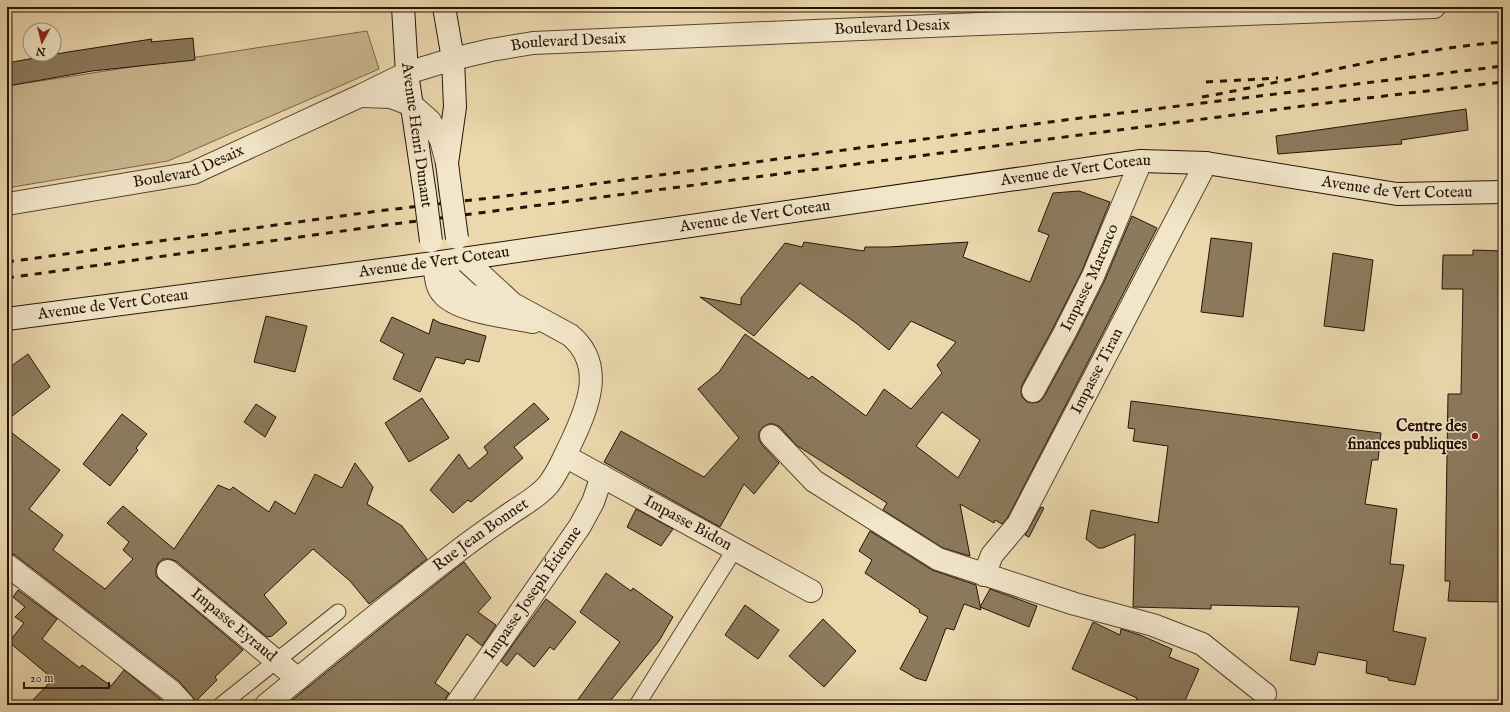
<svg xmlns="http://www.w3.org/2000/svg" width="1510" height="712" font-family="'IM FELL English',serif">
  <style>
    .green { fill: #cab791; stroke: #78664c }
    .building { fill: #8c7a5d; stroke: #261407; fill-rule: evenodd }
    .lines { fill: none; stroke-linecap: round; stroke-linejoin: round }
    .lane-casing { stroke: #574530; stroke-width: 17 }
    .street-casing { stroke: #574530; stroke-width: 24 }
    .secondary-casing { stroke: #261407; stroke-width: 24 }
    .lane { stroke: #f2e6ca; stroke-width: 15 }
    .street { stroke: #f2e6ca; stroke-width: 22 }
    .secondary { stroke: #f2e6ca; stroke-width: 22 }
    .rail { stroke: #261407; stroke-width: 3; stroke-dasharray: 7 7; stroke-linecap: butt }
    .secondary-bridge-casing { stroke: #261407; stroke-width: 24; stroke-linecap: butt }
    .secondary-bridge { stroke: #f2e6ca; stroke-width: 22 }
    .poi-dot { fill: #8f2418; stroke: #f2e6ca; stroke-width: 1.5 }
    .labels { text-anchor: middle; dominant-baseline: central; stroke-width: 3; stroke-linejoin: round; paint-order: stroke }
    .street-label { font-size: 16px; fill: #261407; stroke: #f2e6ca }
    .poi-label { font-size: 16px; font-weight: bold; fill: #261407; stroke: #f2e6ca; text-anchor: end }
  </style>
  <rect width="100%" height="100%" fill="#ebd8ad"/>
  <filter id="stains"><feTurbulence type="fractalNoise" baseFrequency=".005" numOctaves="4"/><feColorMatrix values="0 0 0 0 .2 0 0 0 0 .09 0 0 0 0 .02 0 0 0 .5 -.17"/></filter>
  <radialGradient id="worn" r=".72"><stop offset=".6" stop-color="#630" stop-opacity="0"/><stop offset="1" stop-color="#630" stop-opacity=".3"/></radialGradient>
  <!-- green -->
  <path class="green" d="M 367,31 L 379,69 L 168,161 L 7,188 L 7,86 Z"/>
  <!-- building -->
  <g class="building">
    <path d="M 193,38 L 195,60 L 92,71 L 7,86 L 7,63 L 68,52 L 152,39 L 151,42 Z"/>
    <path d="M 1466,109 L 1468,130 L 1401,140 L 1402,144 L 1278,154 L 1276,136 Z"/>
    <path d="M 1079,191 L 1110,202 L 1082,271 L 1053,328 L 1022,385 L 1021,391 L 1022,397 L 1027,402 L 1033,403 L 1039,402 L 1044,397 L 1075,340 L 1104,282 L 1132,216 L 1157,228 L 1008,517 L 1002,524 L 995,520 L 994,523 L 960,504 L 970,556 L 943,548 L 883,510 L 887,503 L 796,445 L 780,427 L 774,424 L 768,424 L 763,427 L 759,432 L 759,439 L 762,445 L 779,463 L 754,494 L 744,484 L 720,527 L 604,462 L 621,431 L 704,477 L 739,438 L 698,389 L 719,372 L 745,334 L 809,379 L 812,376 L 866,416 L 884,389 L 911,409 L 942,373 L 937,365 L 956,342 L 911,321 L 889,350 L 856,323 L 800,283 L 754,336 L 700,297 L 741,305 L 741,298 L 785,243 L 802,247 L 804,242 L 864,251 L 865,247 L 888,247 L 968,242 L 963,257 L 1030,282 L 1049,235 L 1038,231 L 1053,193 ZM 942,412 L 980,440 L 958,478 L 916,446 Z"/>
    <path d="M 1211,238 L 1252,243 L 1243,317 L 1201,312 Z"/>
    <path d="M 1473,250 L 1503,251 L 1503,602 L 1448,601 L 1450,581 L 1445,581 L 1448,394 L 1461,394 L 1463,289 L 1442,289 L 1443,255 L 1473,255 Z"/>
    <path d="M 1333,253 L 1373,260 L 1364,331 L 1324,326 Z"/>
    <path d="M 266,316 L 307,326 L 295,372 L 254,362 Z"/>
    <path d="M 392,317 L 429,334 L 433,319 L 440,323 L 486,336 L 479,362 L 466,359 L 464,364 L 436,357 L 420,392 L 393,379 L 404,354 L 380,341 Z"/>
    <path d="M 28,354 L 50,387 L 7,420 L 7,369 Z"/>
    <path d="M 422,398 L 449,438 L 409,462 L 385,423 Z"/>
    <path d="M 1131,401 L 1381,433 L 1378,460 L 1372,460 L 1365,504 L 1397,509 L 1390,564 L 1404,565 L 1393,631 L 1426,638 L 1415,685 L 1388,680 L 1389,678 L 1366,673 L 1367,661 L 1318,652 L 1315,665 L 1290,660 L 1299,607 L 1211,605 L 1211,609 L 1133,607 L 1135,534 L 1103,548 L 1098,548 L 1086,539 L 1091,510 L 1158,523 L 1168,446 L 1133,441 L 1135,429 L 1128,428 Z"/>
    <path d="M 534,403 L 549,419 L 514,447 L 523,458 L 471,502 L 468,500 L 453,513 L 430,490 L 459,454 L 469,469 L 488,453 L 484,447 Z"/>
    <path d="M 256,404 L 276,417 L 265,437 L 244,422 Z"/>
    <path d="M 122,414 L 147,434 L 136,448 L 138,450 L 110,486 L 83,464 Z"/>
    <path d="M 7,429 L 60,470 L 29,509 L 63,535 L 53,550 L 105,589 L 133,559 L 123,550 L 129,542 L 107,523 L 123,506 L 174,549 L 218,485 L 230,490 L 233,487 L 269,512 L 275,501 L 295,514 L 315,474 L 342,488 L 355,463 L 373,487 L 367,504 L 402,526 L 427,559 L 369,604 L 350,581 L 313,549 L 264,595 L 287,623 L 272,636 L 267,637 L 176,561 L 170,559 L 163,559 L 158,563 L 156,569 L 156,576 L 160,580 L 243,650 L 215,677 L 217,680 L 196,701 L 179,681 L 15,555 L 7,552 Z"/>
    <path d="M 1041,507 L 1044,508 L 1029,537 L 1025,535 Z"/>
    <path d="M 636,509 L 673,529 L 661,546 L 627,527 Z"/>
    <path d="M 870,531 L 932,570 L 976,585 L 981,610 L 964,604 L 954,630 L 946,628 L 926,681 L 916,678 L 900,669 L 928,617 L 919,612 L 920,610 L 865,573 L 872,560 L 859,551 Z"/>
    <path d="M 464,562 L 491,598 L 478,612 L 496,625 L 482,646 L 467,634 L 435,683 L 449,693 L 446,698 L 444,705 L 286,705 L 393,618 Z"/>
    <path d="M 606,573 L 631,591 L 633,588 L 673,617 L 659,641 L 607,705 L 574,705 L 620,642 L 580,612 Z"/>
    <path d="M 990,589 L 1037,606 L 1029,627 L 980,607 Z"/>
    <path d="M 18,590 L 57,619 L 42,639 L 80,668 L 82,665 L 111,686 L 124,670 L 165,703 L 162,705 L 28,705 L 53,679 L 9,642 L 24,623 L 15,617 L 25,607 L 13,597 Z"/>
    <path d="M 546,599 L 576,622 L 554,650 L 550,647 L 534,667 L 517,653 L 507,666 L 501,661 Z"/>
    <path d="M 745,605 L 779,630 L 758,659 L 725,635 Z"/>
    <path d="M 823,619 L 856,651 L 824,687 L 789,656 Z"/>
    <path d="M 1093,622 L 1120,635 L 1121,629 L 1140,635 L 1172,649 L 1169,657 L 1199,669 L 1183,705 L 1135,705 L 1137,698 L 1072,669 Z"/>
  </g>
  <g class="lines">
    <!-- lane casing -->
    <g class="lane-casing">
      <g id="lane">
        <path d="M 221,705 L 338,612"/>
        <path d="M 637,705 L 735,549"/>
      </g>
    </g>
    <!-- street casing -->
    <g class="street-casing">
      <g id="street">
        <path d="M 362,96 L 391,97 L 412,105 L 430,121 L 441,140 L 447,163"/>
        <path id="s1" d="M 7,204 L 193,173 L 360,96 L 407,73 L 453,59 L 491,50 L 533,43 L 954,25 L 1434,7"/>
        <path d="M 434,263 C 436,273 435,285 442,293 C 456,312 510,317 533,322"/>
        <path d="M 434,263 L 468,294 L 475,297 L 490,301"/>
        <path id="s2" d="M 1033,391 L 1064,334 L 1093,276 L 1141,161"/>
        <path d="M 771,436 L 814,481 L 938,559 L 1075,604 L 1153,625 L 1202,644 L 1265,694"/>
        <path id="s3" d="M 565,456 L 811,591"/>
        <path d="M 7,565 L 171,691 L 184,705"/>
        <path id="s4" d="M 168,571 L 298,679"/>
        <path id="s5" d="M 984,575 L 992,555 L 1018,524 L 1206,163"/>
        <path id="s6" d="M 266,705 C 329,653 392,601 458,551 C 476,537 495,524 514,511 C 526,503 539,496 548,485 C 558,473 564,457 571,443 C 588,407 606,365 570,335 L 513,304 L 464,259"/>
        <path id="s7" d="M 456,705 L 580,526 L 593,502 L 602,476"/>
      </g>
    </g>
    <!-- secondary casing -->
    <g class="secondary-casing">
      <g id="secondary">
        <path d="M 403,7 L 407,73 L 425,194"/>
        <path d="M 444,7 L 453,59 L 455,107 L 447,163 L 450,187"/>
        <path id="s8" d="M 7,319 L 434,263 L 1141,161 L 1206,163 L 1397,194 L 1503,192"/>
      </g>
    </g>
    <!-- lane -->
    <use href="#lane" class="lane"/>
    <!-- street -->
    <use href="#street" class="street"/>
    <!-- secondary -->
    <use href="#secondary" class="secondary"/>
    <!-- rail -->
    <g class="rail">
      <path d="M 1206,82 L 1278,78"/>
      <path d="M 1202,97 C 1303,79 1401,50 1503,42"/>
      <path d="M 7,262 L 378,211 L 498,197 L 1065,120 L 1503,66"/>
      <path d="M 7,278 L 371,227 L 1342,101 L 1503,82"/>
    </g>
    <!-- secondary-bridge casing -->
    <g class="secondary-bridge-casing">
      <g id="secondary-bridge">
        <path d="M 450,187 L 457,238"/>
        <path d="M 425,194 L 431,241"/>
      </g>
    </g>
    <!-- secondary-bridge -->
    <use href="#secondary-bridge" class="secondary-bridge"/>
  </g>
  <!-- markers -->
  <circle class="poi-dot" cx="1475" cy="436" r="4"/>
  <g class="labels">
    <!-- street labels -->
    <g class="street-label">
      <text stroke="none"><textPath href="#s1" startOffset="914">Boulevard Desaix</textPath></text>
      <text stroke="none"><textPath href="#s1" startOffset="590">Boulevard Desaix</textPath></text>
      <text transform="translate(416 135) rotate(82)">Avenue Henri Dunant</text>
      <text stroke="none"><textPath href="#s1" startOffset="186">Boulevard Desaix</textPath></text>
      <text stroke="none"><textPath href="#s8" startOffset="1079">Avenue de Vert Coteau</textPath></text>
      <text stroke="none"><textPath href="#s8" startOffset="1403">Avenue de Vert Coteau</textPath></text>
      <text stroke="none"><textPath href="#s8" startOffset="755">Avenue de Vert Coteau</textPath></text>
      <text stroke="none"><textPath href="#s8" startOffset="431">Avenue de Vert Coteau</textPath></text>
      <text stroke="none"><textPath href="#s2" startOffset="127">Impasse Marenco</textPath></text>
      <text stroke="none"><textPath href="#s8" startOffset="107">Avenue de Vert Coteau</textPath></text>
      <text stroke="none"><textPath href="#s5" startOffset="234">Impasse Tiran</textPath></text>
      <text stroke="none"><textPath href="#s3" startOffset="140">Impasse Bidon</textPath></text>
      <text stroke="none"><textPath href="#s6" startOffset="274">Rue Jean Bonnet</textPath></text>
      <text stroke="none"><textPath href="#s7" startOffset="136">Impasse Joseph Étienne</textPath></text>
      <text stroke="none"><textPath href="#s4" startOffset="85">Impasse Eyraud</textPath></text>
    </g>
    <!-- poi labels -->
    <g class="poi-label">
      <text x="1467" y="427">Centre des<tspan x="1467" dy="18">finances publiques</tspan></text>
    </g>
  </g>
  <!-- margin -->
  <rect width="1510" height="712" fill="none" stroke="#ebd8ad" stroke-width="24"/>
  <rect x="8" y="8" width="1494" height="696" fill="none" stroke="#261407" stroke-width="2"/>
  <rect x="12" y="12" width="1486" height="688" fill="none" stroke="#261407"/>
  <!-- north arrow -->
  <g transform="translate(42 42) rotate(187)"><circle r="19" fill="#f2e6ca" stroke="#a0927c"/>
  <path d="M0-3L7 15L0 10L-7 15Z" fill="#8f2418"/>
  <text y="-6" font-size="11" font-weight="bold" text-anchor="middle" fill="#261407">N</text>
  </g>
  <!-- scale -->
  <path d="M24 682v6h85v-6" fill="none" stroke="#261407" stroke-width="2"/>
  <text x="30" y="682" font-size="12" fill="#261407" stroke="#f2e6ca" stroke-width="3" paint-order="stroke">20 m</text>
  <rect width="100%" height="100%" filter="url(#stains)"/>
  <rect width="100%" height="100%" fill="url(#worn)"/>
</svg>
